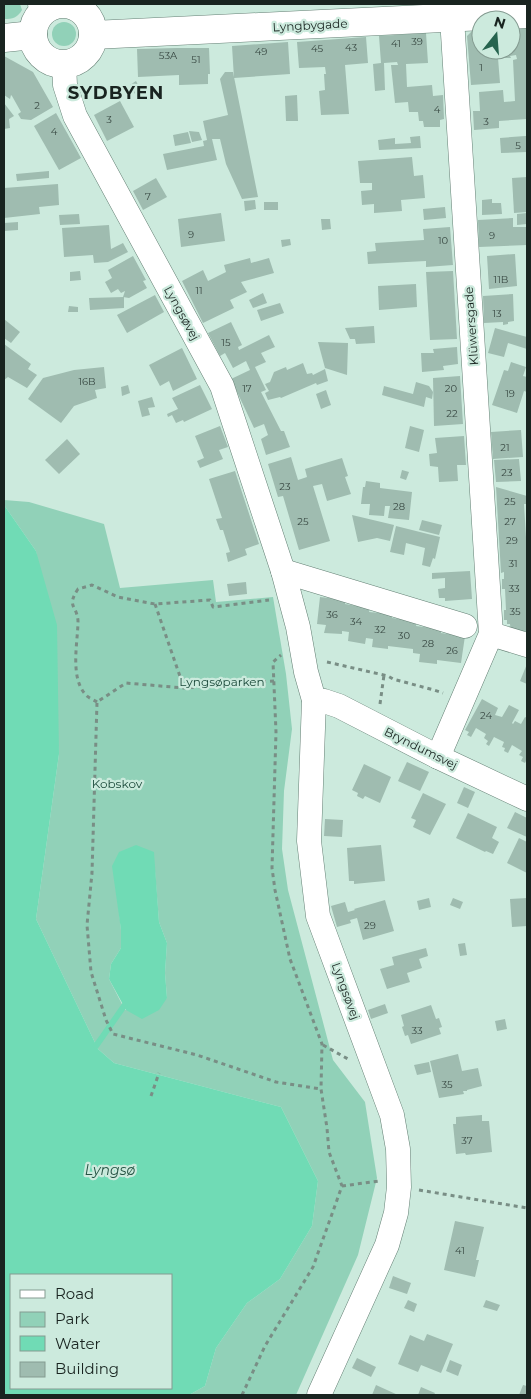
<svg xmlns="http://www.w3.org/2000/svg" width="531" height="1399" font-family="Montserrat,sans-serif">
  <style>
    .green { fill: #91d1b8; fill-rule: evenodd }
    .water { fill: #70dbb5; fill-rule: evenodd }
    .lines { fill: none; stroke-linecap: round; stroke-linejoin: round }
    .stream { stroke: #70dbb5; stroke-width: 6 }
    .building { fill: #9fbcb0 }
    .minor-casing { stroke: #658075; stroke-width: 25 }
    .tertiary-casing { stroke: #658075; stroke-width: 29 }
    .path { stroke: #798e85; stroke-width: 3; stroke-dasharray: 4 4; stroke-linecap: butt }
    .minor { stroke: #fff; stroke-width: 24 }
    .tertiary { stroke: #fff; stroke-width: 28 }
    .labels { text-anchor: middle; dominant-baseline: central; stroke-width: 4.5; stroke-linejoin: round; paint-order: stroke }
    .number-label { font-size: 10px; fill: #3a4a44 }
    .street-label { font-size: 12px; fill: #192420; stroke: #cceadd }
    .park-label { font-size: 12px; fill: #1a4839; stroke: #cceadd }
    .water-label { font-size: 14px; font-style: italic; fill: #255343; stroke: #cceadd }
    .district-label { font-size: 18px; font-weight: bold; letter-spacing: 1px; fill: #192420; stroke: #cceadd }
  </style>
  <rect width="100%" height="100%" fill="#cceadd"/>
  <!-- green -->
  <g class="green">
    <path d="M 4,4 L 20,4 L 22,10 C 17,18 13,19 4,19 Z"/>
    <circle cx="64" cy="34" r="12"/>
    <path d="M 4,500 L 29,502 L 104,524 L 120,588 L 213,580 L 216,602 L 273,597 L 286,674 L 292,729 L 284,791 L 282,849 L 288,890 L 333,1060 L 365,1102 L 377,1178 L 358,1255 L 296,1395 L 189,1395 L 205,1386 L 216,1348 L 247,1303 L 280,1279 L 312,1226 L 318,1181 L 281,1107 L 114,1063 L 98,1049 L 36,919 L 59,754 L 36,551 L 4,505 ZM 155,871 L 159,922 L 167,943 L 165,973 L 167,998 L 125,1010 L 109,979 L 111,964 L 121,948 L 121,930 L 117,891 Z"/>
  </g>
  <!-- water -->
  <g class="water">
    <path d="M 4,505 L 36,551 L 57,625 L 59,754 L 36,919 L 98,1049 L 114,1063 L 281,1107 L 318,1181 L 312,1226 L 280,1279 L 247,1303 L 216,1348 L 205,1386 L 189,1395 L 4,1395 ZM 11,1275 L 171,1275 L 171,1388 L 11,1388 Z"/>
    <path d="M 136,845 L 154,852 L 159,922 L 167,943 L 165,973 L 167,998 L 159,1010 L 142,1019 L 126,1010 L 109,979 L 111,964 L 121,948 L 121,930 L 112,866 L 119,852 Z"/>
  </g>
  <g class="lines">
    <!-- stream -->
    <path class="stream" d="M 96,1046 L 124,1006"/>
  </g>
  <!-- building -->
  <g class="building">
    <path d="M 527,27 L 527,119 L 499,121 L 499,128 L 474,130 L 473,111 L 480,111 L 479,92 L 503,90 L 504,102 L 515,101 L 513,60 L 517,59 L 516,55 L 510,56 L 511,58 L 498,58 L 500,83 L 471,85 L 467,36 L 473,30 L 481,30 L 481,50 L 511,50 L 511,28 Z"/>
    <path d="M 426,33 L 428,63 L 406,64 L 407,87 L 432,85 L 433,96 L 443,95 L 444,119 L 440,120 L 440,127 L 424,127 L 423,121 L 419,121 L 418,112 L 409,112 L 408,102 L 395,103 L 391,65 L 398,65 L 397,62 L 384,63 L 385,90 L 375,91 L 373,64 L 381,63 L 379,36 Z"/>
    <path d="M 366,37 L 368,63 L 345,65 L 349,114 L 321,115 L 319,91 L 325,90 L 324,74 L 326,74 L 325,67 L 299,68 L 297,42 Z"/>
    <path d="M 288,42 L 290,74 L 234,78 L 232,46 Z"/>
    <path d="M 177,48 L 209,48 L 210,74 L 208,74 L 208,84 L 179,85 L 179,75 L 138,77 L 137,49 Z"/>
    <path d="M 4,56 L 33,72 L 53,107 L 31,120 L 21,119 L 18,114 L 21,112 L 12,96 L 11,95 L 10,99 L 4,95 Z"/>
    <path d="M 225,72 L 233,72 L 258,197 L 242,199 L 226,164 L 220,139 L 212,139 L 217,160 L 167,170 L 163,154 L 204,146 L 203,141 L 207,140 L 203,121 L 228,115 L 220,79 Z"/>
    <path d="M 136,81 L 141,90 L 135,94 L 130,85 Z"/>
    <path d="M 297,95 L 298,121 L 286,121 L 285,96 Z"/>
    <path d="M 120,101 L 134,127 L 107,141 L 94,115 Z"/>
    <path d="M 4,103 L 14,116 L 9,119 L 10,128 L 4,129 Z"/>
    <path d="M 56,113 L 81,158 L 59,170 L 34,126 Z"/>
    <path d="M 189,131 L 199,132 L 202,140 L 192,142 Z"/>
    <path d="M 188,132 L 191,143 L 175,146 L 173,135 Z"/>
    <path d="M 420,136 L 421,148 L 379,150 L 378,140 L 395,138 L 395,144 L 411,143 L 410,137 Z"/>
    <path d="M 525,136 L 527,136 L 527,152 L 501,153 L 500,138 Z"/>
    <path d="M 412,157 L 414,176 L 423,175 L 425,198 L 401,200 L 402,211 L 374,213 L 374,204 L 362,205 L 361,191 L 372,190 L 372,183 L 360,183 L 358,161 Z"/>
    <path d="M 49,171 L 49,178 L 17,181 L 16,174 Z"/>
    <path d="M 527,177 L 527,212 L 514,213 L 512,178 Z"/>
    <path d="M 156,178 L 167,197 L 143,210 L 133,191 Z"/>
    <path d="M 58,184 L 59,205 L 39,207 L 40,214 L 4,218 L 4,188 Z"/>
    <path d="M 492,199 L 492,203 L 501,203 L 502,214 L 482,215 L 482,200 Z"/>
    <path d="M 255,200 L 256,209 L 245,211 L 244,201 Z"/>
    <rect x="264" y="202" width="14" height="8"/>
    <path d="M 445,207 L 446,218 L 424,220 L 423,209 Z"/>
    <path d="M 221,213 L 225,241 L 181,247 L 178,219 Z"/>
    <path d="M 527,213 L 527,224 L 517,225 L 517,214 Z"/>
    <path d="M 79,214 L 80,224 L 60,225 L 59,215 Z"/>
    <path d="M 513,218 L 513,227 L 527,227 L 527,245 L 479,247 L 478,220 Z"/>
    <path d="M 321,219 L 330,219 L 331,229 L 322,230 Z"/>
    <path d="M 18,222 L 18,230 L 4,231 L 4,223 Z"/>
    <path d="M 109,225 L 111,249 L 123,243 L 128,252 L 108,262 L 94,263 L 93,255 L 64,257 L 62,228 Z"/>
    <path d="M 450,227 L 453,265 L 426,267 L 426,261 L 368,264 L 367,252 L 376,251 L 375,243 L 424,240 L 423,229 Z"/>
    <path d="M 290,239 L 291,245 L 282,247 L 281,240 Z"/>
    <path d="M 515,254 L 517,286 L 489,289 L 487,256 Z"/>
    <path d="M 133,256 L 146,280 L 143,281 L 147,288 L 129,298 L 123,297 L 125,291 L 121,293 L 118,289 L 111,293 L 105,282 L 112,278 L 108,270 Z"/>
    <path d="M 250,258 L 251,263 L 269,258 L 274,273 L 241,282 L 247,292 L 230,300 L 234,308 L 203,323 L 182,281 L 203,270 L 208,281 L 226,272 L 224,265 Z"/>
    <path d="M 80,271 L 81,280 L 70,281 L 70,272 Z"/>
    <path d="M 453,271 L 457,339 L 430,340 L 426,272 Z"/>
    <path d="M 416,284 L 417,307 L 379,310 L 378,286 Z"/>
    <path d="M 263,293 L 267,303 L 253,308 L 249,300 Z"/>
    <path d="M 513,294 L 514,321 L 508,322 L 508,324 L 503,325 L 503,322 L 484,323 L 483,296 Z"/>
    <path d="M 155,295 L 164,312 L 127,333 L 117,315 Z"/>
    <path d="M 124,297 L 124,308 L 90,310 L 89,298 Z"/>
    <path d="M 280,303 L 284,313 L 261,321 L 257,310 Z"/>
    <path d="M 69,306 L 78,307 L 78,312 L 68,312 Z"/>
    <path d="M 4,319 L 20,332 L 11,343 L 4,338 Z"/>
    <path d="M 231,322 L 242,345 L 238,347 L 239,350 L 269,335 L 275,347 L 261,353 L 266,362 L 255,367 L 266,390 L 261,392 L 281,431 L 284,431 L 290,447 L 266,455 L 261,439 L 268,435 L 264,424 L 254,428 L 231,379 L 250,370 L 246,361 L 233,368 L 225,353 L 220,356 L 208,333 Z"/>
    <path d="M 374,326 L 375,343 L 356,344 L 355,339 L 350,339 L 345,328 Z"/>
    <path d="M 495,328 L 527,337 L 527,349 L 508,343 L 504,357 L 488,353 Z"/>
    <path d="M 318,342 L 348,343 L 347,375 L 325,368 Z"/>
    <path d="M 4,344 L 31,364 L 28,369 L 37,375 L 27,388 L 8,377 L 4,380 Z"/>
    <path d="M 457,347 L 458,364 L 443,366 L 444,370 L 422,372 L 421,353 L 434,353 L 433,349 Z"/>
    <path d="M 182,348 L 197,379 L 173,391 L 169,381 L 160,386 L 149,365 Z"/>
    <path d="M 511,362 L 526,367 L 523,376 L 527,377 L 527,392 L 524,391 L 517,413 L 492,405 L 504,370 L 508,371 Z"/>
    <path d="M 303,363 L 307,374 L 312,373 L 313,375 L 325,369 L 328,381 L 317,385 L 316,383 L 281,398 L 280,397 L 268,400 L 265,393 L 269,391 L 265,384 L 270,382 L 274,372 L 286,367 L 287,370 Z"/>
    <path d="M 104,367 L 106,388 L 95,390 L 97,398 L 74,406 L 61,423 L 28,399 L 43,378 L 74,370 Z"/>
    <path d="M 460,376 L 463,424 L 434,426 L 433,378 Z"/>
    <path d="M 416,382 L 429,386 L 433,392 L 432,399 L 426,397 L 424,407 L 382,395 L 384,386 L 413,394 Z"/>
    <path d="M 128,385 L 130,393 L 122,396 L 121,387 Z"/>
    <path d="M 200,385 L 212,409 L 184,422 L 183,420 L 176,423 L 172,415 L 168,417 L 167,414 L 178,409 L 172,398 Z"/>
    <path d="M 326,390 L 331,405 L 321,409 L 316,394 Z"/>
    <path d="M 152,397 L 155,407 L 148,408 L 150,415 L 142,417 L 138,401 Z"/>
    <path d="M 220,426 L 228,447 L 219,450 L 223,459 L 200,468 L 197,461 L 204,458 L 195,436 Z"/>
    <path d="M 410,426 L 424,430 L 419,452 L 405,448 Z"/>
    <path d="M 521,430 L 523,457 L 493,459 L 491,432 Z"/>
    <path d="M 464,436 L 466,465 L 457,465 L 458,481 L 439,482 L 438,467 L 430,466 L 429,454 L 437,453 L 435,438 Z"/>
    <path d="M 67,439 L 80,454 L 59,474 L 45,460 Z"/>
    <path d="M 291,457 L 298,480 L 307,477 L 305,469 L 342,458 L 348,476 L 345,477 L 351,494 L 327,501 L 322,484 L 313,486 L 330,541 L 299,550 L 283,496 L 278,497 L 268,464 Z"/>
    <path d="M 519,459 L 521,481 L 496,482 L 494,460 Z"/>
    <path d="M 402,470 L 409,472 L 406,480 L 400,478 Z"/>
    <path d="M 235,471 L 259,544 L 245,549 L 247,555 L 228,562 L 226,553 L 230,552 L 223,530 L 220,530 L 216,519 L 222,518 L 209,479 Z"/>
    <path d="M 366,481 L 380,483 L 380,488 L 412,492 L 409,520 L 388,518 L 390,506 L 385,506 L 384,516 L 369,515 L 370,504 L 361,504 L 363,487 L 365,487 Z"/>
    <path d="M 496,487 L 527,496 L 527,504 L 524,504 L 527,554 L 527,631 L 511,632 L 510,624 L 507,624 L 507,620 L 504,620 L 504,610 L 506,610 L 505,589 L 502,589 L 502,579 L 504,579 L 504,572 L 501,573 Z"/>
    <path d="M 352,515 L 394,525 L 390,541 L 377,538 L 358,542 Z"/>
    <path d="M 422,520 L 442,525 L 439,535 L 419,530 Z"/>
    <path d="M 396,526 L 440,537 L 435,559 L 433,558 L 430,567 L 422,565 L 425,548 L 406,543 L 404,555 L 390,552 Z"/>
    <path d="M 470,571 L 472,599 L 445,601 L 445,598 L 439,598 L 438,589 L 445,588 L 445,578 L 432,579 L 432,573 Z"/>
    <path d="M 246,582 L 247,594 L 229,596 L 227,584 Z"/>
    <path d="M 320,597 L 346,600 L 345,604 L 370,608 L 369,612 L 392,614 L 392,618 L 417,621 L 416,626 L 441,629 L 441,633 L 465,636 L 461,663 L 437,660 L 437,664 L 419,662 L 420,654 L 413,653 L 413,649 L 388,646 L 388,649 L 372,647 L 373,639 L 366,638 L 365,644 L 348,641 L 349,632 L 342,631 L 342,634 L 324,633 L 326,625 L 317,624 Z"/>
    <path d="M 527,664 L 527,684 L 520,681 Z"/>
    <path d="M 482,699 L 498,708 L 495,715 L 502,717 L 509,705 L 519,710 L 512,723 L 513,724 L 515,721 L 521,724 L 525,717 L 527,718 L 527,759 L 525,763 L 521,761 L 523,757 L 519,755 L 522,751 L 512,745 L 508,753 L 504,751 L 505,748 L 502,747 L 504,742 L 494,737 L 489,746 L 486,744 L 488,741 L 484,738 L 486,734 L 476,728 L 471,737 L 467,735 L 469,732 L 465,730 Z"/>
    <path d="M 407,762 L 429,772 L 420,791 L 398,781 Z"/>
    <path d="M 364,764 L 391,777 L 380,803 L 365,796 L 363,799 L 357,796 L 358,793 L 352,790 Z"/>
    <path d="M 464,787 L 475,792 L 468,808 L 457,803 Z"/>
    <path d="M 423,793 L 446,804 L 430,835 L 413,827 L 416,820 L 411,818 Z"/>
    <path d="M 515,812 L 527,818 L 527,837 L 507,828 Z"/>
    <path d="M 468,813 L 497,827 L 492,838 L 499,842 L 493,854 L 486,851 L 485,852 L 456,838 Z"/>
    <path d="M 325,819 L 343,820 L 342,837 L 324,836 Z"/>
    <path d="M 519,838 L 527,842 L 527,873 L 507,863 Z"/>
    <path d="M 381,845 L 385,881 L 354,884 L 354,881 L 349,881 L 347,848 Z"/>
    <path d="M 429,898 L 431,907 L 419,910 L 417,901 Z"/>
    <path d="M 453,898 L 463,902 L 460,909 L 450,905 Z"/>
    <path d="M 527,898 L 527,926 L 512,927 L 510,899 Z"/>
    <path d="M 385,900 L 394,931 L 363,940 L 357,918 L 350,920 L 351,923 L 337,927 L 331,906 L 345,902 L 348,912 L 355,910 L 354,909 Z"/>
    <path d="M 465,943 L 467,955 L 460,956 L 458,944 Z"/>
    <path d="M 426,948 L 428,956 L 419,959 L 422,968 L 407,973 L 410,982 L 387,989 L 380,969 L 394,965 L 392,957 Z"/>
    <path d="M 385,1004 L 388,1013 L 371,1019 L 368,1010 Z"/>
    <path d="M 431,1005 L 436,1019 L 439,1018 L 442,1027 L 439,1028 L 441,1034 L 411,1044 L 408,1035 L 405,1036 L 402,1027 L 404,1026 L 401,1015 Z"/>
    <path d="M 505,1019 L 507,1029 L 497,1031 L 495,1021 Z"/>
    <path d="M 458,1054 L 462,1071 L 478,1068 L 482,1086 L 467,1090 L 467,1091 L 463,1091 L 464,1094 L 439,1098 L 430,1061 Z"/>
    <path d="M 429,1062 L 431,1072 L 417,1075 L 414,1065 Z"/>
    <path d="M 482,1115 L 482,1121 L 489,1121 L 492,1152 L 466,1155 L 465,1153 L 456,1154 L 453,1124 L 456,1124 L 456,1117 Z"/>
    <path d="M 455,1221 L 484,1227 L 476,1260 L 479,1260 L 475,1277 L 444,1270 Z"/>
    <path d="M 393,1276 L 411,1283 L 407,1294 L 389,1288 Z"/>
    <path d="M 408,1300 L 417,1304 L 414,1312 L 404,1308 Z"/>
    <path d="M 486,1300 L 500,1305 L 497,1311 L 483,1307 Z"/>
    <path d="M 427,1334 L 453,1344 L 441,1373 L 421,1365 L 418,1372 L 398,1364 L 410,1335 L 424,1341 Z"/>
    <path d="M 357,1358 L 376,1367 L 371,1377 L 352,1368 Z"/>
    <path d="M 450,1360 L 462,1365 L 458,1376 L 446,1371 Z"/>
    <path d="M 376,1385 L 398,1395 L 372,1395 Z"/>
    <path d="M 523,1385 L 527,1386 L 527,1395 L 519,1395 Z"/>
    <path d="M 421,1387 L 435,1393 L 434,1395 L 418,1395 Z"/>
  </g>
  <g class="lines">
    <!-- minor casing -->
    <g class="minor-casing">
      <g id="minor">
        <path d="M 40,4 L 46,10"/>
        <path d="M 64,64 L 65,85 L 75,116 L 222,386 L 283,571 L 298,627 L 306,672 L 314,700 L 309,841 L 318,916 L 392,1115 L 398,1149 L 399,1187 L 396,1213 L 387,1245 L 319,1395"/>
        <path d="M 283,571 L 465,626"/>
        <path d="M 491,634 L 527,645"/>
        <path d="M 314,700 L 324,701 L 339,706 L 438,757 L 527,799"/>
        <path d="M 438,757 L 491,634 L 452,18"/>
      </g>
    </g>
    <!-- tertiary casing -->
    <g class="tertiary-casing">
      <g id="tertiary">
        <circle cx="63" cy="34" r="30"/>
        <path d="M 93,35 L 527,14"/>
        <path d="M 4,38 L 33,35"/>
      </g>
    </g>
    <!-- path -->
    <g class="path">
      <path d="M 79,9 L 81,4"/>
      <path d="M 155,604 L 184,688"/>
      <path d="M 327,662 L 388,676 L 393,679 L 434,690 L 443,693"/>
      <path d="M 274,681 L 184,688 L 126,683 L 97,702 L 92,873 L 87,925 L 91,972 L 106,1020 L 113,1034 L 197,1055 L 276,1082 L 321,1089"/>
      <path d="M 97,702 C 94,700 89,698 87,696 C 69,679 78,642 78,621 C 77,605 66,607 78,589 L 92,585 L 118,597 L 155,604 L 210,600 L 213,607 L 269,600"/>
      <path d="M 380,704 L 384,675"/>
      <path d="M 323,1045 L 348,1059"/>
      <path d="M 151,1096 L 159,1073"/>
      <path d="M 342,1186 L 379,1181"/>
      <path d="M 419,1190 L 527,1208"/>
      <path d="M 242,1395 L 265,1346 L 313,1267 L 342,1186 L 329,1152 L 327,1128 L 321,1089 L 322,1044 L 290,959 L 275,890 L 272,868 L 276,732 L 273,662 L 281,655"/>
    </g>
    <!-- minor -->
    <use href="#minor" class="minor"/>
    <!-- tertiary -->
    <use href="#tertiary" class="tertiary"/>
  </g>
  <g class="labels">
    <!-- number labels -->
    <g class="number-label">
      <text x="417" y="41">39</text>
      <text x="396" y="43">41</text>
      <text x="351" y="47">43</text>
      <text x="317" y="48">45</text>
      <text x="261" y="51">49</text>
      <text x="168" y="55">53A</text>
      <text x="196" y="59">51</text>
      <text x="481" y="67">1</text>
      <text x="37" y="105">2</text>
      <text x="437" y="109">4</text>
      <text x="109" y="119">3</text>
      <text x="486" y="121">3</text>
      <text x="54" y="131">4</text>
      <text x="518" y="145">5</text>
      <text x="148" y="196">7</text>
      <text x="191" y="234">9</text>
      <text x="492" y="235">9</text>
      <text x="443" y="240">10</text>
      <text x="501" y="279">11B</text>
      <text x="199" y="290">11</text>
      <text x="497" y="313">13</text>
      <text x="226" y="342">15</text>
      <text x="87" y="381">16B</text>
      <text x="247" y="388">17</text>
      <text x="451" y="388">20</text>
      <text x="510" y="393">19</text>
      <text x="452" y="413">22</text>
      <text x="505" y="447">21</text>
      <text x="507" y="472">23</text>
      <text x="285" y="486">23</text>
      <text x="510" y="501">25</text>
      <text x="399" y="506">28</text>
      <text x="303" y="521">25</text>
      <text x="510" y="521">27</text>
      <text x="512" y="540">29</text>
      <text x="513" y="563">31</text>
      <text x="514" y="588">33</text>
      <text x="515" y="611">35</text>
      <text x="332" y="614">36</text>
      <text x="356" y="621">34</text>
      <text x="380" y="629">32</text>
      <text x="404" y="635">30</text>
      <text x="428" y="643">28</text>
      <text x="452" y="650">26</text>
      <text x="486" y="715">24</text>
      <text x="370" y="925">29</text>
      <text x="417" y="1030">33</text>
      <text x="447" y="1084">35</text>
      <text x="467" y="1140">37</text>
      <text x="460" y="1250">41</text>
    </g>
    <!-- street labels -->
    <g class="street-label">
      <text transform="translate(310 25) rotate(-3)">Lyngbygade</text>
      <text transform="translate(182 313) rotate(61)">Lyngsøvej</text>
      <text transform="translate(471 326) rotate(-94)">Klüwersgade</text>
      <text transform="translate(421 748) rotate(26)">Bryndumsvej</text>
      <text transform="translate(346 991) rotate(70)">Lyngsøvej</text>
    </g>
    <!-- park labels -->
    <g class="park-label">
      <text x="222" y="681">Lyngsøparken</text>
      <text x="117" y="783">Kobskov</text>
    </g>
    <!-- water labels -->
    <g class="water-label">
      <text x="110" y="1170">Lyngsø</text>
    </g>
    <!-- district labels -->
    <g class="district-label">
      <text x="116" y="93">SYDBYEN</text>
    </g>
  </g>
  <!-- border -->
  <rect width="531" height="1399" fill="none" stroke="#192420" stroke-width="10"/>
  <!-- legend -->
  <rect x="10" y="1274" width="162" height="115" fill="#cceadd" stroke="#849b91"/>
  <rect x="20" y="1290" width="25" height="8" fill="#ffffff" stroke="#849b91"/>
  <text x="55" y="1299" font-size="15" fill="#192420">Road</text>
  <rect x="20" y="1312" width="25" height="15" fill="#91d1b8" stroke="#849b91"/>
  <text x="55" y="1324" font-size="15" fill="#192420">Park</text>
  <rect x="20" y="1336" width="25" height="15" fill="#70dbb5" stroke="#849b91"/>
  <text x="55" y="1349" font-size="15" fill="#192420">Water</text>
  <rect x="20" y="1362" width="25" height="15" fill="#9fbcb0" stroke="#849b91"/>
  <text x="55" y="1374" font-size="15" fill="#192420">Building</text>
  <!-- north arrow -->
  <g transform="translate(496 35) rotate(17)"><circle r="24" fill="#cceadd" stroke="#849b91"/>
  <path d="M0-4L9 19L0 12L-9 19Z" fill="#26634e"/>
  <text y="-8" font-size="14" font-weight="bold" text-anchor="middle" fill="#192420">N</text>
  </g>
</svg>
